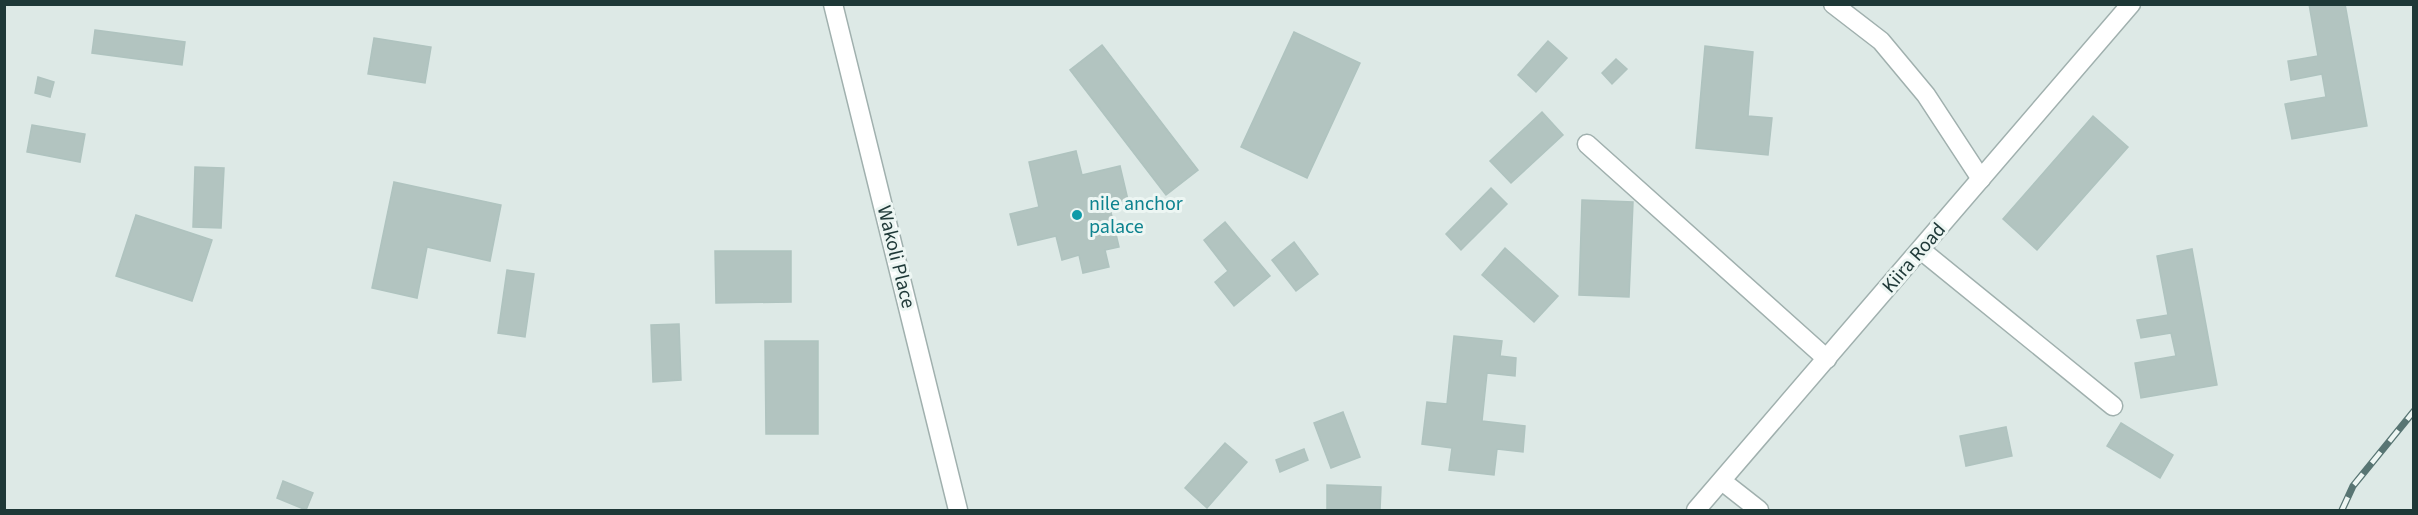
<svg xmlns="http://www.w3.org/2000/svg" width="2418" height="515" font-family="'Source Sans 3',sans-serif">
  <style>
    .building { fill: #b2c4c0; stroke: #afc3bf; stroke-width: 1.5 }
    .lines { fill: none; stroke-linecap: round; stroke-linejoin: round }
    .lane-casing { stroke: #a0b0ae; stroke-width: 21 }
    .street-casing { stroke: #a0b0ae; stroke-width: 21 }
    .lane { stroke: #fff; stroke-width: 18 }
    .street { stroke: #fff; stroke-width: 18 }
    .rail-casing { stroke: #587573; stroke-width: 7 }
    .rail { stroke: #edf6f3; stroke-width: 4.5; stroke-dasharray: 14; stroke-linecap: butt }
    .culture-dot { fill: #0f9aa8; stroke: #edf6f3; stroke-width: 2 }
    .labels { text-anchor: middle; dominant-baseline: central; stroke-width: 6; stroke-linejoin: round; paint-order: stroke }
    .culture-label { font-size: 20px; fill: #0d838f; stroke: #edf6f3; text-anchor: start }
    .street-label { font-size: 20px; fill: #1e3837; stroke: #edf6f3 }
  </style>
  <rect width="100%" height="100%" fill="#dde9e6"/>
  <!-- building -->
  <g class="building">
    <path d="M 2309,4 L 2345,4 L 2367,126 L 2292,139 L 2285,104 L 2326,97 L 2322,74 L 2291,80 L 2288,61 L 2318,56 Z"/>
    <path d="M 95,30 L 185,42 L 182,65 L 92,53 Z"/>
    <path d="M 1294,32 L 1360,63 L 1307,178 L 1241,147 Z"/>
    <path d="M 374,38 L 431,47 L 425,83 L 368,74 Z"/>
    <path d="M 1548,41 L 1567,58 L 1536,92 L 1518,75 Z"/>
    <path d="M 1102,45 L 1198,170 L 1166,195 L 1070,70 Z"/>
    <path d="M 1705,46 L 1753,52 L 1748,116 L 1772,118 L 1768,155 L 1696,148 Z"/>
    <path d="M 1616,59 L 1627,69 L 1612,84 L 1602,73 Z"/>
    <path d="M 38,77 L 54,82 L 50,97 L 35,93 Z"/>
    <path d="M 1542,112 L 1563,135 L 1511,183 L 1490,161 Z"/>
    <path d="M 2093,116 L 2128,147 L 2037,250 L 2003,219 Z"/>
    <path d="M 32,125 L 85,134 L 80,162 L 27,152 Z"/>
    <path d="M 1076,151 L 1082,175 L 1120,166 L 1128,200 L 1109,204 L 1119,247 L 1105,250 L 1109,267 L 1083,273 L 1079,255 L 1062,260 L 1056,236 L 1018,245 L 1010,214 L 1039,207 L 1029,162 Z"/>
    <path d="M 195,167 L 224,168 L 221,228 L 193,227 Z"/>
    <path d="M 394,182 L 501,205 L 490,261 L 427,247 L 417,298 L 372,288 Z"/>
    <path d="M 1491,188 L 1507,204 L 1461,250 L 1446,234 Z"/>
    <path d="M 1582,200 L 1633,202 L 1629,297 L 1579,295 Z"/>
    <path d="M 136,215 L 212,240 L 192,301 L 116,276 Z"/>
    <path d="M 1225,222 L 1270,276 L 1234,306 L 1215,282 L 1228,271 L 1204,240 Z"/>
    <path d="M 1294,242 L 1318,274 L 1296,291 L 1272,260 Z"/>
    <path d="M 1505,248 L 1558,296 L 1534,322 L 1482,275 Z"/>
    <path d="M 2192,249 L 2217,385 L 2141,398 L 2135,363 L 2176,356 L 2171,333 L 2141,338 L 2137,320 L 2168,315 L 2157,256 Z"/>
    <path d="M 715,251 L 791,251 L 791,302 L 716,303 Z"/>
    <path d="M 507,270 L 534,274 L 525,337 L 498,333 Z"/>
    <path d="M 679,324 L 681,380 L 653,382 L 651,325 Z"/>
    <path d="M 1454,336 L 1502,341 L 1500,356 L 1516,358 L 1515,376 L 1487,373 L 1482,421 L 1525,426 L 1523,452 L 1497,449 L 1494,475 L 1449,470 L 1452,448 L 1422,444 L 1427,402 L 1447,404 Z"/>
    <path d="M 765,341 L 818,341 L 818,434 L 766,434 Z"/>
    <path d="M 1343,412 L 1360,457 L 1331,468 L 1314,423 Z"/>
    <path d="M 2121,423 L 2173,455 L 2160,478 L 2107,446 Z"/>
    <path d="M 2006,427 L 2012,456 L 1966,466 L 1960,436 Z"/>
    <path d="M 1225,443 L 1247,462 L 1207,508 L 1185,488 Z"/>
    <path d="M 1304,449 L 1308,460 L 1280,472 L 1276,460 Z"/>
    <path d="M 283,481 L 313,493 L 306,510 L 277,498 Z"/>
    <path d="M 1327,485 L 1381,487 L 1380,510 L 1327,510 Z"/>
  </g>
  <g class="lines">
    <!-- lane casing -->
    <g class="lane-casing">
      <g id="lane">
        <path d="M 1833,4 L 1881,41 L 1926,95 L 1981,179"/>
        <path d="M 1587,144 L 1827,359"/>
        <path d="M 1921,250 L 2113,406"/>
        <path d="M 1722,481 L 1759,510"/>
      </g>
    </g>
    <!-- street casing -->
    <g class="street-casing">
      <g id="street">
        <path d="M 833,4 L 958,510"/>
        <path d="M 1696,510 L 2131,4"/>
      </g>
    </g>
    <!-- lane -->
    <use href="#lane" class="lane"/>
    <!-- street -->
    <use href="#street" class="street"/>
    <!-- rail casing -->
    <g class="rail-casing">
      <path id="rail" d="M 2342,510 L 2353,486 L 2414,411"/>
    </g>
    <!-- rail -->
    <use href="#rail" class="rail"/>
  </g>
  <!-- markers -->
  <circle class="culture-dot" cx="1077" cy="215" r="6"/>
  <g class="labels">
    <!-- culture labels -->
    <g class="culture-label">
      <text x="1089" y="204">nile anchor<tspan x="1089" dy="23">palace</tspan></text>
    </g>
    <!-- street labels -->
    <g class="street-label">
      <text transform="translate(896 257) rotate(76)">Wakoli Place</text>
      <text transform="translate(1914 258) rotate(-49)">Kiira Road</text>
    </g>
  </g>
  <!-- border -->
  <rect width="2418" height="515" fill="none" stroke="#1e3837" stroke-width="12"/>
</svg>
